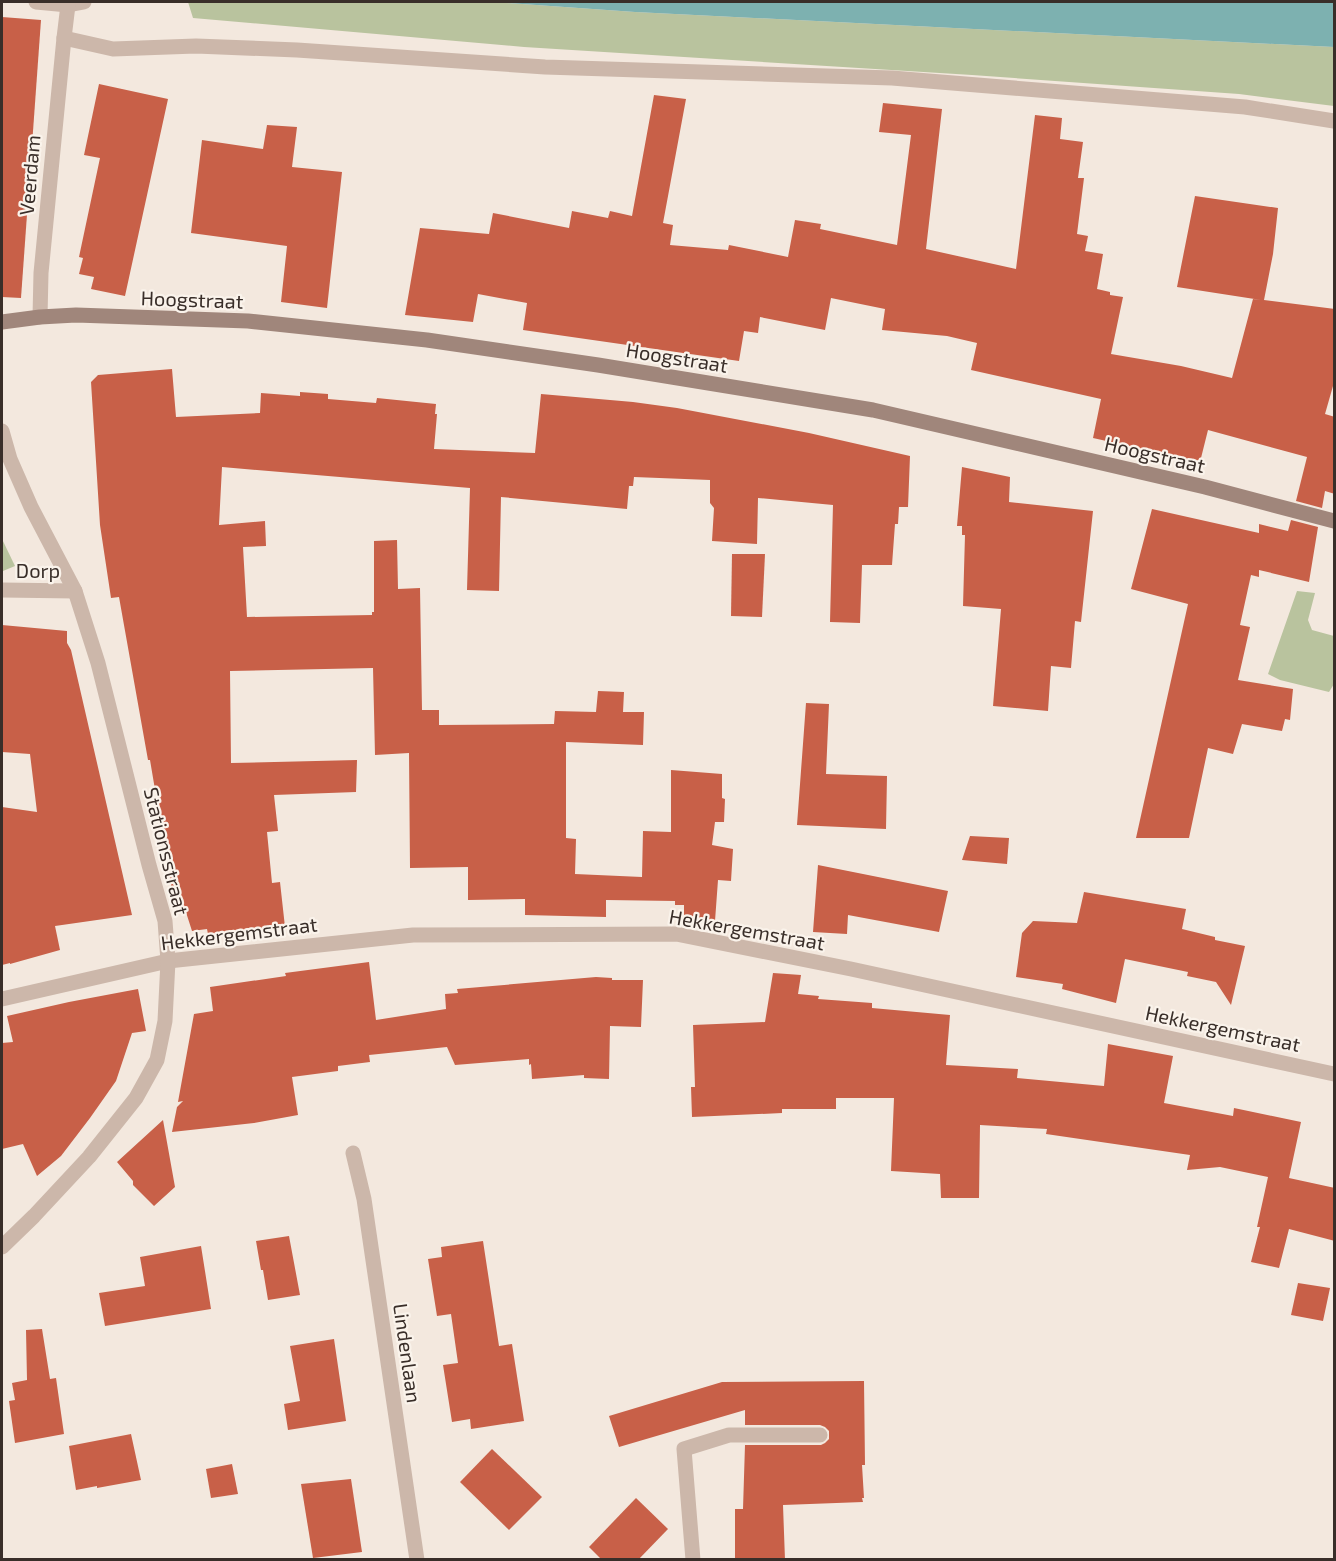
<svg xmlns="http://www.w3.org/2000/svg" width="1336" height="1561" font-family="'Exo 2',sans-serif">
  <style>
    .green { fill: #b9c39e }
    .water { fill: #7db1b0 }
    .building { fill: #c86048 }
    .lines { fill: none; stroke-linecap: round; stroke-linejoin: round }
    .service { stroke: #ccb7aa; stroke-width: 15 }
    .minor { stroke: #ccb7aa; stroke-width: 15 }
    .tertiary { stroke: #ccb7aa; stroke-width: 15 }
    .secondary { stroke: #a0867b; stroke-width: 15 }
    .labels { text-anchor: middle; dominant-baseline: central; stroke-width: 4.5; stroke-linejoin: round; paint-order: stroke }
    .street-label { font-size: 20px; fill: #392e29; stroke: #faf3eb }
  </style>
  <rect width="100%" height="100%" fill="#f3e8de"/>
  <!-- green -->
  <g class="green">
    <path d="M 188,2 L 494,2 L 635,12 L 1334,47 L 1334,106 L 1239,94 L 972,75 L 524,47 L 193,18 Z"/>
    <path d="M 2,539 L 15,566 L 3,571 L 2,571 Z"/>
    <path d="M 1297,591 L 1315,593 L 1308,620 L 1312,630 L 1334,636 L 1334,684 L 1329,692 L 1280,680 L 1268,674 Z"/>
  </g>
  <!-- water -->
  <path class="water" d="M 494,2 L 1334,2 L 1334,47 L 635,12 Z"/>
  <!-- building -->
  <g class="building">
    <path d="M 2,17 L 41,20 L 21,298 L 2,297 Z"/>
    <path d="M 99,84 L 168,99 L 125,296 L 91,289 L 94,277 L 79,274 L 83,258 L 79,257 L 100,158 L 84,155 Z"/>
    <path d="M 654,95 L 686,99 L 663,223 L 673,225 L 670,245 L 728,250 L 729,245 L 788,257 L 795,220 L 821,224 L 820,229 L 897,245 L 911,135 L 879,132 L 883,103 L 942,109 L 926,249 L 1016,269 L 1035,115 L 1062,118 L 1060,139 L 1083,142 L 1078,178 L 1084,178 L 1077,234 L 1088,236 L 1085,251 L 1103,254 L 1097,289 L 1110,292 L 1110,295 L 1123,297 L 1111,354 L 1181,366 L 1232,378 L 1253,299 L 1261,300 L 1177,287 L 1195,196 L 1278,208 L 1273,254 L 1264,300 L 1335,309 L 1335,379 L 1325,414 L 1335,417 L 1335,494 L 1325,491 L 1322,508 L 1296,501 L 1307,457 L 1208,430 L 1200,462 L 1093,438 L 1101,399 L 971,370 L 977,343 L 947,336 L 882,330 L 885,309 L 831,298 L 825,330 L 760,317 L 758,333 L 744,331 L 739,361 L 523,330 L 527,303 L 478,294 L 473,322 L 405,315 L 420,228 L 489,234 L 493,213 L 569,228 L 572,211 L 608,218 L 610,211 L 632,216 Z"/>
    <path d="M 267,125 L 297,127 L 292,167 L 342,172 L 327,308 L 281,302 L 287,246 L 191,233 L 202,140 L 263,149 Z"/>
    <path d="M 172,369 L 176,417 L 260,413 L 261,393 L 300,396 L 300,392 L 328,394 L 328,399 L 376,403 L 377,398 L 436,404 L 435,414 L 437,414 L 434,449 L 535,453 L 541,394 L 633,402 L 677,408 L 809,433 L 910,456 L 908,507 L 899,507 L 898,524 L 895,524 L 892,565 L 862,565 L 860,623 L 830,622 L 833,505 L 758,498 L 757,544 L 712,541 L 714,508 L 710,503 L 710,480 L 634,477 L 633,486 L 629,486 L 627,509 L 501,497 L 499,591 L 467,590 L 470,488 L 222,467 L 219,525 L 265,521 L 266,546 L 243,547 L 247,617 L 372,615 L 372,612 L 374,612 L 374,541 L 397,540 L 398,589 L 420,588 L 422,710 L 439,710 L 439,725 L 554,724 L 555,711 L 596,712 L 598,691 L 624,692 L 623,712 L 644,712 L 643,745 L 566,742 L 566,838 L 576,839 L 575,874 L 642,877 L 643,831 L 671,832 L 671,770 L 722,774 L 722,798 L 725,799 L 724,822 L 715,822 L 712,845 L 733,849 L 731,881 L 718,880 L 715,921 L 684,919 L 684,905 L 675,905 L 675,901 L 606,900 L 606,917 L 525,915 L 525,899 L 468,900 L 468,867 L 410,868 L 409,753 L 375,755 L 373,668 L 230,671 L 231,763 L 357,760 L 356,792 L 274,795 L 278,831 L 267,832 L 272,883 L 280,882 L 285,927 L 208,934 L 207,929 L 192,931 L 184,906 L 175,908 L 150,760 L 148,760 L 119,597 L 111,598 L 100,525 L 91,382 L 98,375 Z"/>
    <path d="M 962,467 L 1010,477 L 1009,502 L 1093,511 L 1081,622 L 1075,621 L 1071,668 L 1051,666 L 1048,711 L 993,706 L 1001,609 L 963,606 L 965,535 L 962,535 L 962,526 L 957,526 Z"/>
    <path d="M 1152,509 L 1259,533 L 1259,524 L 1288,531 L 1291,520 L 1318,527 L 1309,582 L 1259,570 L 1259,577 L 1251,575 L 1240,625 L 1250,627 L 1238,680 L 1293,689 L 1290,720 L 1285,719 L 1282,731 L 1242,724 L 1233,754 L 1208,748 L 1189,838 L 1136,838 L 1188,604 L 1131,589 Z"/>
    <path d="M 732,554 L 765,554 L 762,617 L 731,616 Z"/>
    <path d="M 2,625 L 67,631 L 67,643 L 71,650 L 132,915 L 55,926 L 60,950 L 10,964 L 10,963 L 2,965 L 2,807 L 37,812 L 30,754 L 2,752 Z"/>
    <path d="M 806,703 L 829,704 L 826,774 L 887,776 L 886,829 L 797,825 Z"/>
    <path d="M 970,836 L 1009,838 L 1007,864 L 962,860 Z"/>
    <path d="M 818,865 L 948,891 L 939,932 L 848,915 L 847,934 L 813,932 Z"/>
    <path d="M 1084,892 L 1186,909 L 1182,929 L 1215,937 L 1215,940 L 1245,946 L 1231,1005 L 1216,982 L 1187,976 L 1188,972 L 1125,959 L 1116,1003 L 1062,989 L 1063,984 L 1016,977 L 1022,933 L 1033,921 L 1077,923 Z"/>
    <path d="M 369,962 L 376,1020 L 446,1009 L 445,994 L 458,993 L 457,989 L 596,977 L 612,978 L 612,980 L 643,980 L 641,1027 L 610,1026 L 609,1079 L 584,1078 L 584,1075 L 532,1079 L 531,1064 L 529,1065 L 529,1059 L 455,1065 L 447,1047 L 369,1055 L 370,1062 L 338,1066 L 338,1071 L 292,1077 L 298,1115 L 254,1123 L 172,1132 L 177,1107 L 183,1101 L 178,1102 L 194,1014 L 213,1011 L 210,987 L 286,976 L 285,973 Z"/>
    <path d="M 773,973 L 801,975 L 798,994 L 819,996 L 818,999 L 872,1003 L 872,1008 L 950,1015 L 946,1065 L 1018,1069 L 1017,1078 L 1104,1086 L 1108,1044 L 1173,1056 L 1164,1103 L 1233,1116 L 1234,1108 L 1301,1122 L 1289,1178 L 1335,1188 L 1335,1241 L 1289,1229 L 1279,1268 L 1251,1262 L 1260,1227 L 1257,1227 L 1268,1177 L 1220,1167 L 1187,1170 L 1190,1155 L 1046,1134 L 1047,1129 L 980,1125 L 979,1198 L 941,1198 L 940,1174 L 891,1171 L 894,1098 L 836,1098 L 836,1109 L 782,1109 L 782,1113 L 692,1117 L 691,1087 L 695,1087 L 693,1025 L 765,1022 Z"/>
    <path d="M 138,989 L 146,1031 L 132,1033 L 116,1081 L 90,1118 L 61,1156 L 37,1176 L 23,1144 L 2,1149 L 2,1043 L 13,1042 L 7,1016 L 69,1002 Z"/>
    <path d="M 163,1120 L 175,1187 L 154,1206 L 133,1185 L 133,1181 L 117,1162 Z"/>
    <path d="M 289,1236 L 300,1295 L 268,1300 L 263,1270 L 261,1270 L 256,1241 Z"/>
    <path d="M 483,1241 L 499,1346 L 512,1344 L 524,1421 L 471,1429 L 470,1419 L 452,1422 L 443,1365 L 458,1363 L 451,1314 L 437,1316 L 428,1259 L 442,1257 L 441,1247 Z"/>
    <path d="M 201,1246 L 211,1309 L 105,1326 L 99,1293 L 145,1286 L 140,1257 Z"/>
    <path d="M 1298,1283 L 1330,1288 L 1323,1321 L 1291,1315 Z"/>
    <path d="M 42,1329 L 50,1379 L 56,1378 L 64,1434 L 15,1443 L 9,1401 L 15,1400 L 12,1383 L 27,1380 L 26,1330 Z"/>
    <path d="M 334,1339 L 346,1421 L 288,1430 L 284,1404 L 300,1401 L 290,1346 Z"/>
    <path d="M 864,1381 L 865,1465 L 862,1465 L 864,1498 L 862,1498 L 863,1502 L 783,1505 L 785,1560 L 735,1560 L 735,1509 L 743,1509 L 745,1445 L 821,1445 L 825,1443 L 829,1439 L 829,1431 L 825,1427 L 820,1425 L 745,1425 L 745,1410 L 619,1447 L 609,1416 L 722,1382 Z"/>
    <path d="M 131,1434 L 141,1480 L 97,1488 L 97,1486 L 76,1490 L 69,1446 Z"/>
    <path d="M 492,1449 L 542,1497 L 509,1530 L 460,1482 Z"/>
    <path d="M 232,1464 L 238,1494 L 211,1498 L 206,1469 Z"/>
    <path d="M 351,1479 L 362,1552 L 313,1558 L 301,1484 Z"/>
    <path d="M 636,1498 L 668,1529 L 638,1560 L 602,1560 L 589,1547 Z"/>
  </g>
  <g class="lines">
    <!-- service -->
    <g class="service">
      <path d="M 36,2 L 68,5 L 84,2"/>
      <path d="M 64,38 L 113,49 L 196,46 L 297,50 L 545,67 L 892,78 L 1245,107 L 1334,121"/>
      <path d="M 40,317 L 41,273 L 64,38 L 68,5"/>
    </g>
    <!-- minor -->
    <g class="minor">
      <path d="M 2,590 L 75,591"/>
      <path d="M 2,999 L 168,961 L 413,935 L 676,934 L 851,969 L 1334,1074"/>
      <path d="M 353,1153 L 364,1199 L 417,1560"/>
      <path d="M 693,1560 L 684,1449 L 729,1435 L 820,1435"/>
    </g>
    <!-- tertiary -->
    <path class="tertiary" d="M 2,431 L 10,459 L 31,507 L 75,591 L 98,663 L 149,865 L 165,921 L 168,961 L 165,1021 L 157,1060 L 136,1098 L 89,1157 L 34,1216 L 2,1247"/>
    <!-- secondary -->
    <path class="secondary" d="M 2,322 L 40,317 L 76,315 L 248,321 L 427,340 L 598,365 L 873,410 L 1205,487 L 1334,521"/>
  </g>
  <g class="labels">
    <!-- street labels -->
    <g class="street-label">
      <text transform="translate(29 175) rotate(-85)">Veerdam</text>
      <text transform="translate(192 299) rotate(2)">Hoogstraat</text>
      <text transform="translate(677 357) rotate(9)">Hoogstraat</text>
      <text transform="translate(1155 454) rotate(13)">Hoogstraat</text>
      <text x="38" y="570">Dorp</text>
      <text transform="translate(167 851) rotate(76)">Stationsstraat</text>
      <text transform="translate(747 929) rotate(10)">Hekkergemstraat</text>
      <text transform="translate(239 933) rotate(-7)">Hekkergemstraat</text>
      <text transform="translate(1223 1028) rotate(12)">Hekkergemstraat</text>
      <text transform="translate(408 1353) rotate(82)">Lindenlaan</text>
    </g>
  </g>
  <!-- border -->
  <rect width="1336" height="1561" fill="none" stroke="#392e29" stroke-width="6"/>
</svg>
